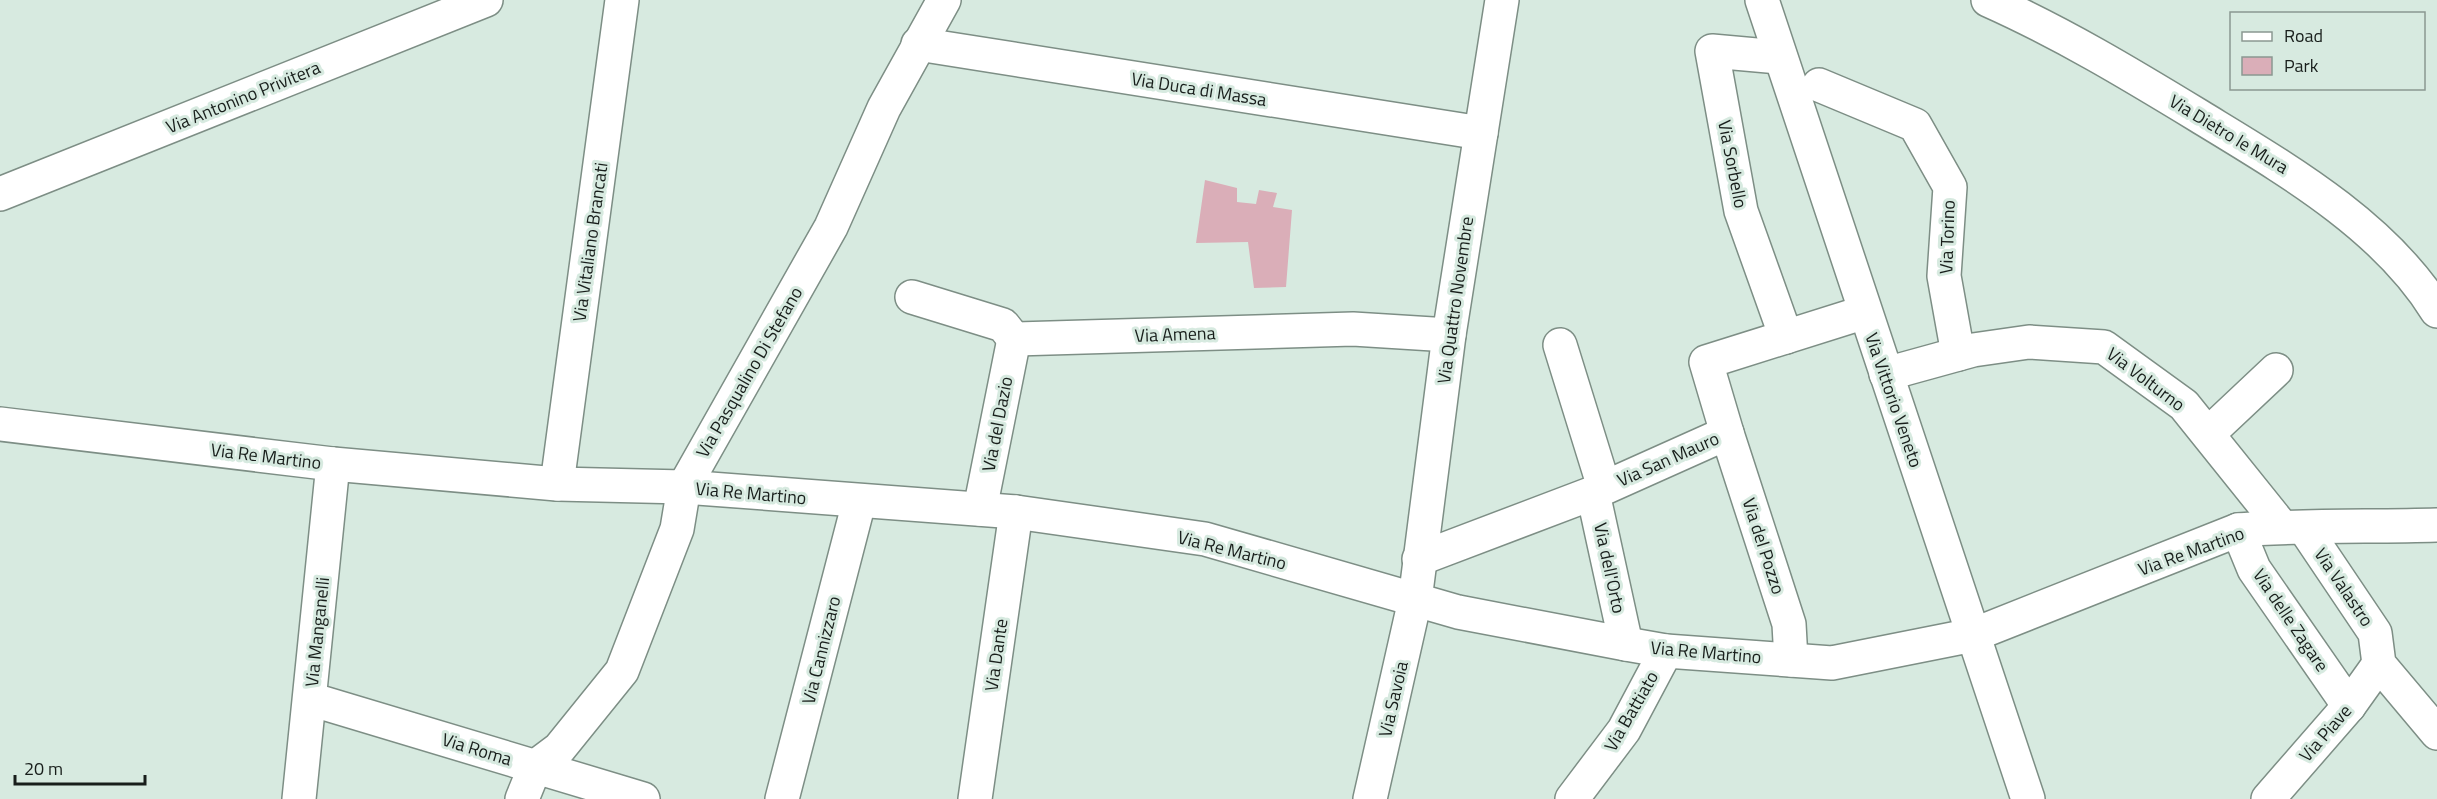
<svg xmlns="http://www.w3.org/2000/svg" width="2437" height="799" font-family="'Titillium Web',sans-serif">
  <style>
    .green { fill: #daaeb8 }
    .lines { fill: none; stroke-linecap: round; stroke-linejoin: round }
    .pedestrian-casing { stroke: #7d8e85; stroke-width: 36 }
    .minor-casing { stroke: #7d8e85; stroke-width: 36 }
    .pedestrian { stroke: #fff; stroke-width: 33 }
    .minor { stroke: #fff; stroke-width: 33 }
    .labels { text-anchor: middle; dominant-baseline: central; stroke-width: 6; stroke-linejoin: round; paint-order: stroke }
    .street-label { font-size: 18px; fill: #181e1b; stroke: #d7eae0 }
  </style>
  <rect width="100%" height="100%" fill="#d7eae0"/>
  <!-- green -->
  <path class="green" d="M 1205,180 L 1237,188 L 1237,202 L 1256,204 L 1259,190 L 1277,193 L 1273,207 L 1292,210 L 1286,287 L 1254,288 L 1248,242 L 1196,243 Z"/>
  <g class="lines">
    <!-- pedestrian casing -->
    <g class="pedestrian-casing">
      <g id="pedestrian">
        <path d="M 1819,85 L 1915,125 L 1950,187 L 1944,276 L 1958,354"/>
        <path d="M 1560,345 L 1604,487"/>
        <path d="M 1727,433 L 1789,624 L 1791,660"/>
        <path d="M 2208,434 L 2276,370"/>
        <path d="M 1593,493 L 1626,644"/>
        <path d="M 2238,530 L 2254,569 L 2349,706"/>
        <path d="M 522,799 L 535,767"/>
      </g>
    </g>
    <!-- minor casing -->
    <g class="minor-casing">
      <g id="minor">
        <path d="M 1762,0 L 2028,799"/>
        <path d="M 1988,0 C 2062,33 2130,74 2199,116 C 2284,168 2384,225 2437,311"/>
        <path d="M 918,44 L 1481,133"/>
        <path d="M 1779,57 L 1712,51 L 1741,211 L 1786,337"/>
        <path d="M 0,194 L 486,0"/>
        <path d="M 912,297 L 1003,325 L 1014,339 L 1353,329 L 1449,335"/>
        <path d="M 1886,374 L 1973,350 L 2029,342 L 2104,347 L 2184,405 L 2282,527"/>
        <path d="M 0,424 L 333,464 L 557,484 L 684,487 L 1016,512 L 1205,539 L 1458,612 L 1626,644 L 1666,651 L 1832,663 L 1973,635 L 2238,530 C 2304,525 2371,527 2437,525"/>
        <path d="M 557,484 L 622,0"/>
        <path d="M 980,509 L 1014,339"/>
        <path d="M 2305,529 L 2375,633 L 2379,664 L 2437,733"/>
        <path d="M 1419,559 L 1593,493 L 1727,433 L 1706,362 L 1865,312"/>
        <path d="M 310,699 L 643,799"/>
        <path d="M 535,767 L 559,749 L 622,671 L 677,529 L 684,487 L 831,227 L 884,108 L 944,0"/>
        <path d="M 299,799 L 333,464"/>
        <path d="M 782,799 L 859,502"/>
        <path d="M 975,799 L 1016,512"/>
        <path d="M 1370,799 L 1415,600 L 1449,335 L 1502,0"/>
        <path d="M 1572,799 L 1624,730 L 1666,651"/>
        <path d="M 2268,799 L 2349,706 L 2379,664"/>
      </g>
    </g>
    <!-- pedestrian -->
    <use href="#pedestrian" class="pedestrian"/>
    <!-- minor -->
    <use href="#minor" class="minor"/>
  </g>
  <g class="labels">
    <!-- street labels -->
    <g class="street-label">
      <text transform="translate(1199 89) rotate(9)">Via Duca di Massa</text>
      <text transform="translate(243 97) rotate(-22)">Via Antonino Privitera</text>
      <text transform="translate(2229 134) rotate(31)">Via Dietro le Mura</text>
      <text transform="translate(1733 164) rotate(79)">Via Sorbello</text>
      <text transform="translate(1947 237) rotate(-88)">Via Torino</text>
      <text transform="translate(590 242) rotate(-82)">Via Vitaliano Brancati</text>
      <text transform="translate(1455 300) rotate(-82)">Via Quattro Novembre</text>
      <text transform="translate(1175 334) rotate(-2)">Via Amena</text>
      <text transform="translate(749 372) rotate(-60)">Via Pasqualino Di Stefano</text>
      <text transform="translate(2146 379) rotate(37)">Via Volturno</text>
      <text transform="translate(1894 400) rotate(71)">Via Vittorio Veneto</text>
      <text transform="translate(997 424) rotate(-79)">Via del Dazio</text>
      <text transform="translate(266 456) rotate(7)">Via Re Martino</text>
      <text transform="translate(1668 459) rotate(-24)">Via San Mauro</text>
      <text transform="translate(751 493) rotate(5)">Via Re Martino</text>
      <text transform="translate(1764 546) rotate(72)">Via del Pozzo</text>
      <text transform="translate(1232 550) rotate(14)">Via Re Martino</text>
      <text transform="translate(2191 551) rotate(-20)">Via Re Martino</text>
      <text transform="translate(1610 568) rotate(78)">Via dell'Orto</text>
      <text transform="translate(2344 587) rotate(56)">Via Valastro</text>
      <text transform="translate(2291 620) rotate(56)">Via delle Zagare</text>
      <text transform="translate(317 632) rotate(-84)">Via Manganelli</text>
      <text transform="translate(821 650) rotate(-76)">Via Cannizzaro</text>
      <text transform="translate(1706 652) rotate(5)">Via Re Martino</text>
      <text transform="translate(996 655) rotate(-82)">Via Dante</text>
      <text transform="translate(1393 699) rotate(-77)">Via Savoia</text>
      <text transform="translate(1631 711) rotate(-60)">Via Battiato</text>
      <text transform="translate(2325 733) rotate(-49)">Via Piave</text>
      <text transform="translate(477 749) rotate(17)">Via Roma</text>
    </g>
  </g>
  <!-- legend -->
  <rect x="2230" y="12" width="195" height="78" fill="#d7eae0" stroke="#8b9891" stroke-width="1.5"/>
  <rect x="2242" y="32" width="30" height="9" fill="#ffffff" stroke="#8b9891" stroke-width="1.5"/>
  <text x="2284" y="42" font-size="18" fill="#181e1b">Road</text>
  <rect x="2242" y="57" width="30" height="18" fill="#daaeb8" stroke="#8b9891" stroke-width="1.5"/>
  <text x="2284" y="72" font-size="18" fill="#181e1b">Park</text>
  <!-- scale -->
  <path d="M15 775v9h130v-9" fill="none" stroke="#181e1b" stroke-width="3"/>
  <text x="24" y="775" font-size="18" fill="#181e1b" stroke="#d7eae0" stroke-width="4.5" paint-order="stroke">20 m</text>
</svg>
